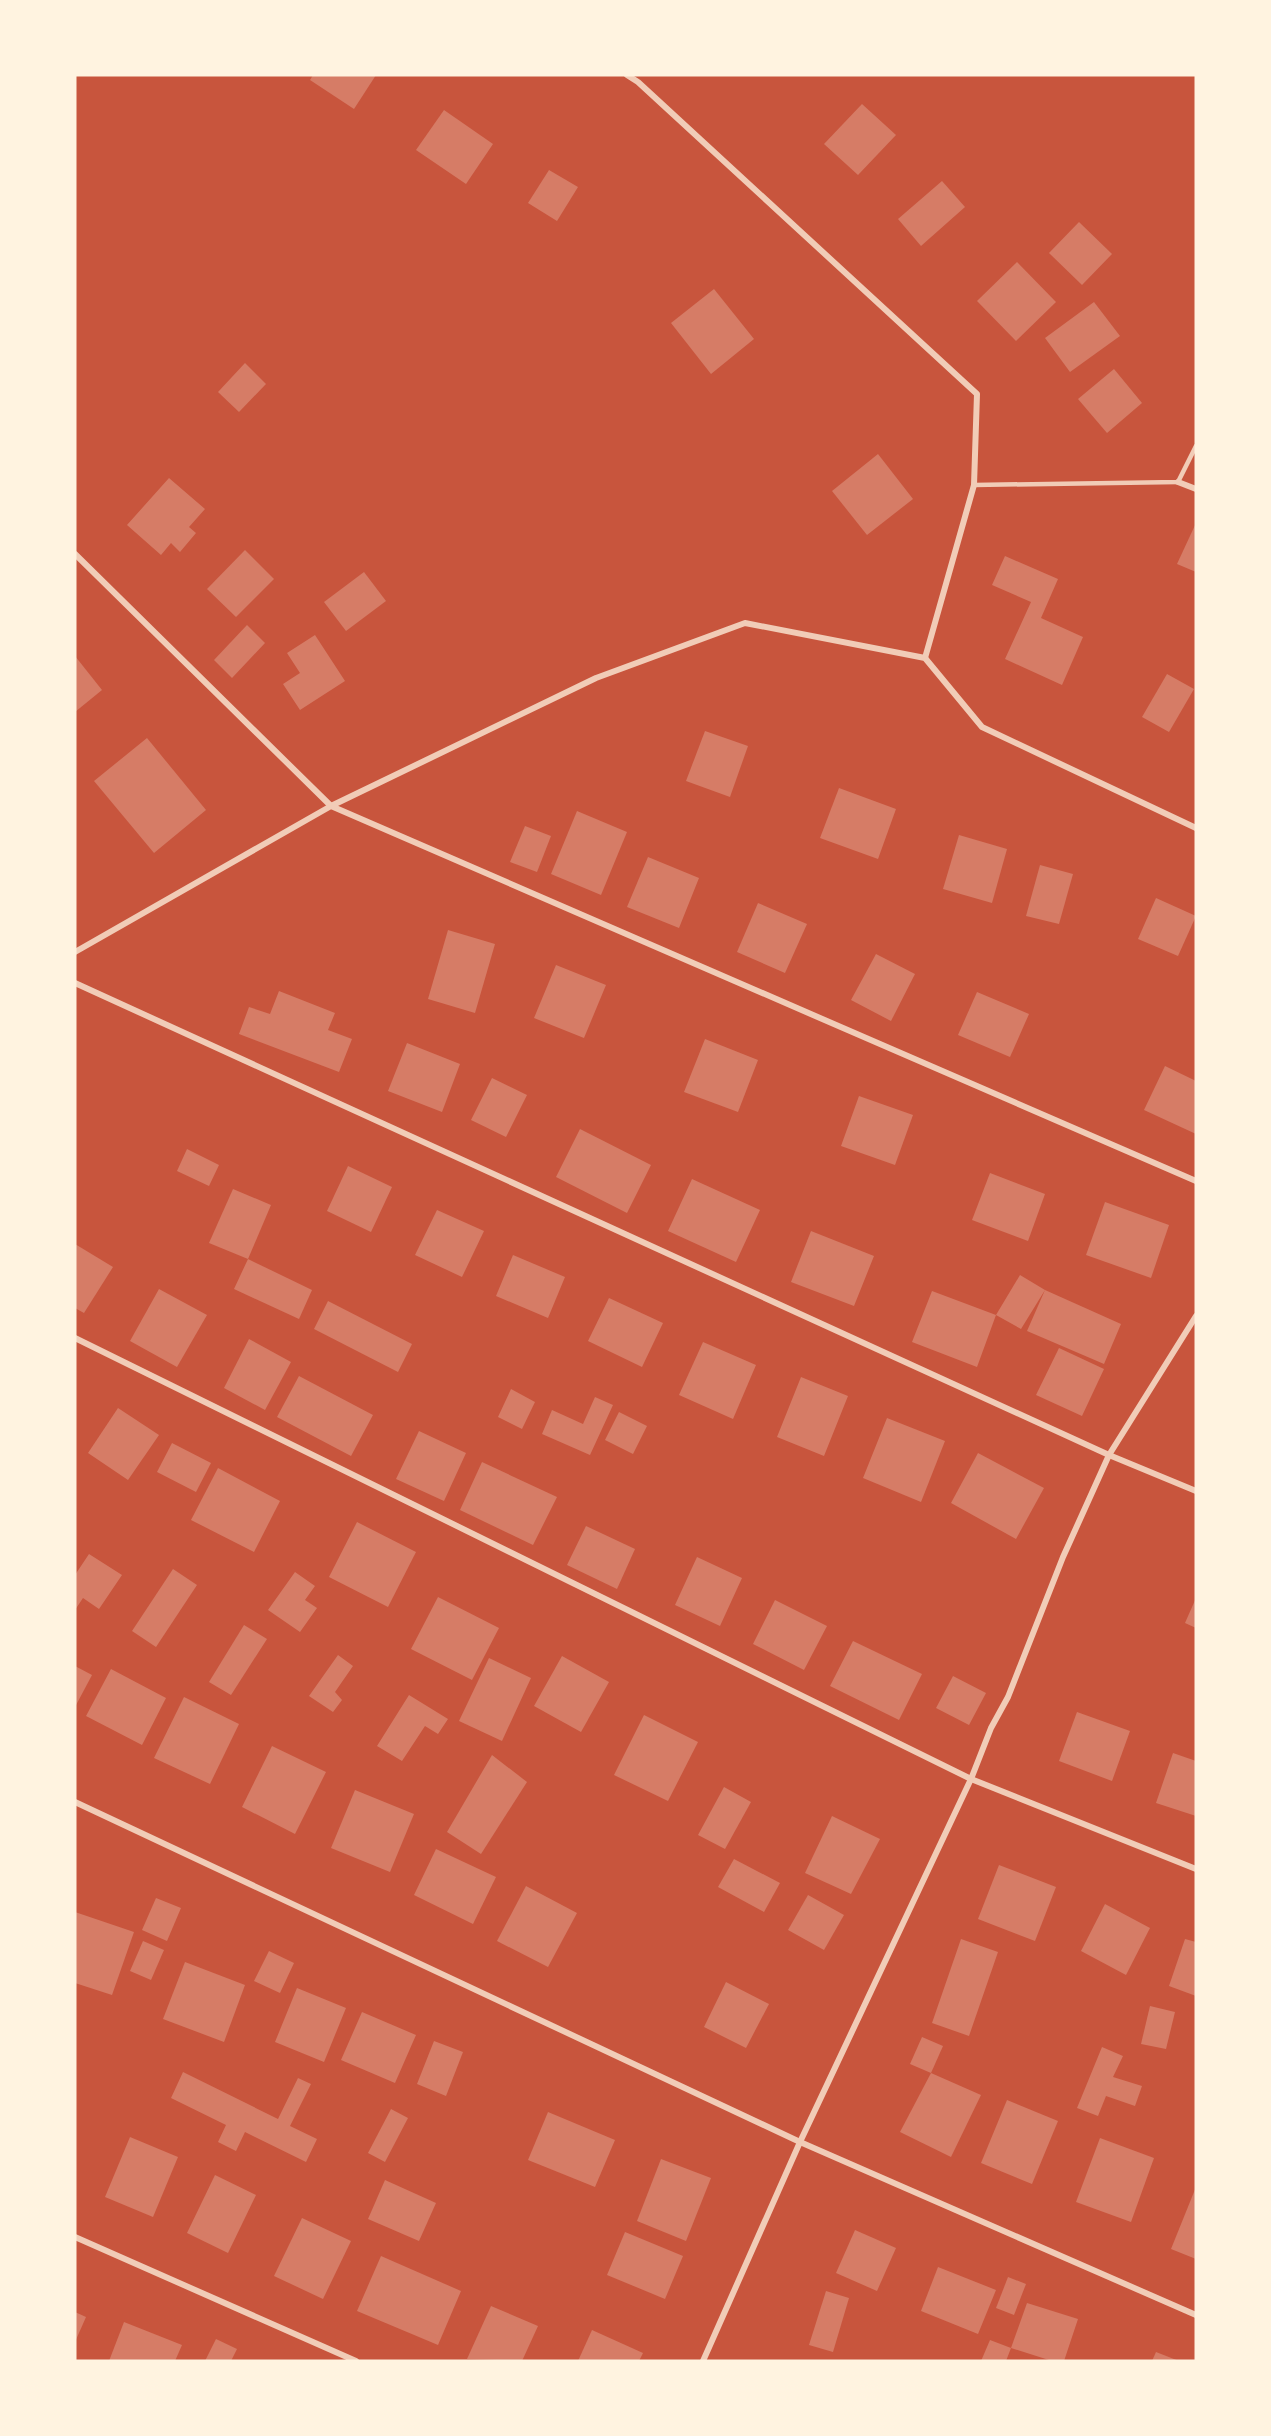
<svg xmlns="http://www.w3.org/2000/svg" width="1271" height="2436" font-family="Inter,sans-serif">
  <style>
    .building { fill: #d67c66 }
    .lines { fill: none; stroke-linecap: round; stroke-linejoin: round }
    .service { stroke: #f1ccb7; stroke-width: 4.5 }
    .minor { stroke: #f1ccb7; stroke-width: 6 }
  </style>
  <rect width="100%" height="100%" fill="#c8553d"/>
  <!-- building -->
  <g class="building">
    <path d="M 313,75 L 376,75 L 354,109 L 310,80 Z"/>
    <path d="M 862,104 L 896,135 L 858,175 L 824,144 Z"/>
    <path d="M 444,110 L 493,144 L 466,184 L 416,150 Z"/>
    <path d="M 549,170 L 578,187 L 557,221 L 528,203 Z"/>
    <path d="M 942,181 L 965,207 L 921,246 L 898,219 Z"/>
    <path d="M 1079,222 L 1112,254 L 1082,285 L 1049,253 Z"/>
    <path d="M 1017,262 L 1056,302 L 1016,341 L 977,301 Z"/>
    <path d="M 714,289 L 754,339 L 711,374 L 671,323 Z"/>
    <path d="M 1094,302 L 1120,336 L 1070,372 L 1045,338 Z"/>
    <path d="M 245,363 L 266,384 L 239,412 L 218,392 Z"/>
    <path d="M 1114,369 L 1142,403 L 1107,433 L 1078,399 Z"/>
    <path d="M 878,454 L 913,499 L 867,535 L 832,491 Z"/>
    <path d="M 169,478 L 205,509 L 189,527 L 196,533 L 180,552 L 171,543 L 161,555 L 127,525 Z"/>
    <path d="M 1196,523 L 1196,572 L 1177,564 Z"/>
    <path d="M 245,550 L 274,579 L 236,617 L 207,589 Z"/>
    <path d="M 1005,556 L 1058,579 L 1041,618 L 1083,637 L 1062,685 L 1005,659 L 1031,602 L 992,585 Z"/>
    <path d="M 364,572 L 386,601 L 346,631 L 324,602 Z"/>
    <path d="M 247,625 L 265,643 L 232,678 L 214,660 Z"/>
    <path d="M 315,635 L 345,681 L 300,710 L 283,684 L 300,673 L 287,653 Z"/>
    <path d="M 75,656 L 102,690 L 75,712 Z"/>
    <path d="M 1167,674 L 1194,689 L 1169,732 L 1142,717 Z"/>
    <path d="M 705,731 L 748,746 L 730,797 L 686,781 Z"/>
    <path d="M 147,738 L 206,810 L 154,853 L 94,781 Z"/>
    <path d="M 839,788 L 896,809 L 878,859 L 820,838 Z"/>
    <path d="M 577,811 L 627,832 L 601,895 L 551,874 Z"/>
    <path d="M 525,826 L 551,836 L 537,872 L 510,862 Z"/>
    <path d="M 959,835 L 1007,849 L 992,903 L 943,889 Z"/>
    <path d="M 648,857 L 699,878 L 679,928 L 627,907 Z"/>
    <path d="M 1040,865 L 1073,874 L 1059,924 L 1026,916 Z"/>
    <path d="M 1156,898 L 1196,916 L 1178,956 L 1138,939 Z"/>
    <path d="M 758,903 L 807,924 L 785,973 L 737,952 Z"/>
    <path d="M 448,930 L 495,944 L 475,1013 L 428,999 Z"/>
    <path d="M 876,954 L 915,974 L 891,1021 L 851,1000 Z"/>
    <path d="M 556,965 L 606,985 L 584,1038 L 534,1018 Z"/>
    <path d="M 279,991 L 335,1013 L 328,1030 L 352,1039 L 339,1072 L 239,1034 L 249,1007 L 270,1014 Z"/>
    <path d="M 977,992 L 1029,1014 L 1010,1057 L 958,1035 Z"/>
    <path d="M 705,1039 L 758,1060 L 738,1112 L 684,1092 Z"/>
    <path d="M 407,1043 L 460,1064 L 442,1112 L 388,1091 Z"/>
    <path d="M 1165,1066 L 1196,1081 L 1196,1134 L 1144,1110 Z"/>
    <path d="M 492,1078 L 527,1095 L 506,1137 L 471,1120 Z"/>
    <path d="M 859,1096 L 913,1115 L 895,1165 L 841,1146 Z"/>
    <path d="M 580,1129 L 651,1165 L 627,1213 L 556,1177 Z"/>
    <path d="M 187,1149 L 219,1165 L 209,1186 L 177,1171 Z"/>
    <path d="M 348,1166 L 392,1187 L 371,1232 L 327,1211 Z"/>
    <path d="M 990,1173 L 1045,1194 L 1028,1241 L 972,1220 Z"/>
    <path d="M 692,1179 L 760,1210 L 736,1262 L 668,1231 Z"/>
    <path d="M 233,1189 L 271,1205 L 248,1259 L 209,1243 Z"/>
    <path d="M 1105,1202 L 1169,1225 L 1151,1278 L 1086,1255 Z"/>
    <path d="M 437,1210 L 484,1231 L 462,1277 L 415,1255 Z"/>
    <path d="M 811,1231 L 874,1256 L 854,1306 L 791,1282 Z"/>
    <path d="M 75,1244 L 113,1267 L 84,1313 L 75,1308 Z"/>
    <path d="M 513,1255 L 565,1277 L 548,1318 L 496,1296 Z"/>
    <path d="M 248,1259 L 312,1290 L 299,1319 L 234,1289 Z"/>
    <path d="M 1020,1275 L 1045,1290 L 1121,1324 L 1104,1364 L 1027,1331 L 1045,1290 L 1021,1329 L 996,1315 L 977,1367 L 912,1342 L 932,1291 L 996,1315 Z"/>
    <path d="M 159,1289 L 207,1315 L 177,1367 L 130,1341 Z"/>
    <path d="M 609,1298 L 663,1323 L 642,1367 L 588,1341 Z"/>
    <path d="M 328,1301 L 412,1344 L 398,1372 L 314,1329 Z"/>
    <path d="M 249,1339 L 291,1362 L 265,1410 L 224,1388 Z"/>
    <path d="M 703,1342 L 756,1365 L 733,1419 L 679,1395 Z"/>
    <path d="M 1059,1348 L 1104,1369 L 1082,1416 L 1036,1395 Z"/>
    <path d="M 299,1376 L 373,1415 L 351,1456 L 277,1417 Z"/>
    <path d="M 801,1377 L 848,1396 L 824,1456 L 777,1437 Z"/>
    <path d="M 511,1389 L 535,1402 L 522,1429 L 498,1417 Z"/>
    <path d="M 595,1397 L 613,1405 L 590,1455 L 542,1434 L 552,1410 L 583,1424 Z"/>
    <path d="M 118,1408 L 159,1435 L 128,1480 L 88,1453 Z"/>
    <path d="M 619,1412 L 647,1426 L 633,1454 L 605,1440 Z"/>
    <path d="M 887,1418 L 945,1441 L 921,1502 L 863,1478 Z"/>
    <path d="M 419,1431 L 466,1453 L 444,1501 L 396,1479 Z"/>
    <path d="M 172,1443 L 211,1463 L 196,1492 L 157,1472 Z"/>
    <path d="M 978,1453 L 1044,1488 L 1016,1539 L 951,1503 Z"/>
    <path d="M 482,1462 L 557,1497 L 533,1545 L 460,1510 Z"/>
    <path d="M 218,1468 L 280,1501 L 254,1552 L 191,1520 Z"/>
    <path d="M 357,1522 L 416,1552 L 388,1607 L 329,1577 Z"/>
    <path d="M 586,1526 L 635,1549 L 617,1589 L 567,1565 Z"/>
    <path d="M 89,1554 L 122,1575 L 99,1609 L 83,1598 L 75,1610 L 75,1575 Z"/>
    <path d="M 697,1557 L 742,1578 L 720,1626 L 675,1605 Z"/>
    <path d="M 173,1569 L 197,1585 L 156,1647 L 132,1631 Z"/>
    <path d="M 295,1572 L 315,1586 L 305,1600 L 317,1608 L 300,1632 L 268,1610 Z"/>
    <path d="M 438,1597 L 499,1628 L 472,1680 L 411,1649 Z"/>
    <path d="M 1196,1598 L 1196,1628 L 1185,1623 Z"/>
    <path d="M 775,1600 L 827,1626 L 804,1670 L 753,1644 Z"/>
    <path d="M 244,1625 L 267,1639 L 231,1695 L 209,1682 Z"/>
    <path d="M 853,1641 L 922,1674 L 899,1720 L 830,1686 Z"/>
    <path d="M 338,1655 L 353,1666 L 335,1692 L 342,1700 L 333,1712 L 309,1696 Z"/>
    <path d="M 562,1656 L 609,1682 L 581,1732 L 534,1706 Z"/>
    <path d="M 489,1658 L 531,1678 L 502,1741 L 459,1721 Z"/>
    <path d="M 75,1666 L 92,1675 L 75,1707 Z"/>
    <path d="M 111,1669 L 166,1698 L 142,1745 L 86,1716 Z"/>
    <path d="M 953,1676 L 986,1693 L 969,1725 L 936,1708 Z"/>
    <path d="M 409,1695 L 448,1719 L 438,1734 L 425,1726 L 402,1761 L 377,1746 Z"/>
    <path d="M 184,1697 L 239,1724 L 210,1784 L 154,1758 Z"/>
    <path d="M 1077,1712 L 1130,1731 L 1112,1781 L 1059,1761 Z"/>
    <path d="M 644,1715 L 698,1742 L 668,1801 L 614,1775 Z"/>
    <path d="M 272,1746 L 326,1772 L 295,1834 L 242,1807 Z"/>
    <path d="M 1173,1753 L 1196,1761 L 1196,1816 L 1156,1803 Z"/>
    <path d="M 492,1755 L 527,1782 L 481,1854 L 447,1832 Z"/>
    <path d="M 724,1787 L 751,1802 L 725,1849 L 698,1835 Z"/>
    <path d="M 355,1790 L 414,1814 L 390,1872 L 331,1848 Z"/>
    <path d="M 832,1816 L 880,1839 L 851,1894 L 805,1873 Z"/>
    <path d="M 436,1849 L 496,1877 L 473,1924 L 414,1895 Z"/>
    <path d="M 734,1859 L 780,1883 L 764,1912 L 718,1887 Z"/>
    <path d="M 999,1865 L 1056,1887 L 1035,1941 L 978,1919 Z"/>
    <path d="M 526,1886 L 577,1913 L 548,1967 L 497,1941 Z"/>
    <path d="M 808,1895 L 844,1915 L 824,1950 L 788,1930 Z"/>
    <path d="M 156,1898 L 181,1908 L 167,1941 L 142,1930 Z"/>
    <path d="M 1105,1904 L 1150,1928 L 1126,1975 L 1081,1951 Z"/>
    <path d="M 75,1912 L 134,1932 L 112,1995 L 75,1983 Z"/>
    <path d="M 961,1939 L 998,1952 L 969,2036 L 932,2023 Z"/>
    <path d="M 1185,1939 L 1196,1942 L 1196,1996 L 1169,1986 Z"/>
    <path d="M 143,1941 L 164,1950 L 151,1980 L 130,1971 Z"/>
    <path d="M 269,1951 L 294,1963 L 280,1993 L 254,1981 Z"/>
    <path d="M 185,1962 L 245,1985 L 224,2042 L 163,2019 Z"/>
    <path d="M 726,1982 L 769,2004 L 746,2048 L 704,2027 Z"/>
    <path d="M 297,1988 L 346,2008 L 324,2062 L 275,2042 Z"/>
    <path d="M 1150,2006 L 1175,2012 L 1166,2049 L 1141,2044 Z"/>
    <path d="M 362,2012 L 416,2035 L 395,2083 L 341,2060 Z"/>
    <path d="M 922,2037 L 943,2046 L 931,2073 L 910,2064 Z"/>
    <path d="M 434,2041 L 463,2052 L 446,2096 L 417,2084 Z"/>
    <path d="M 1102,2047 L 1123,2056 L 1113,2077 L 1142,2086 L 1135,2106 L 1106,2096 L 1098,2116 L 1077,2108 Z"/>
    <path d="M 183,2072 L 278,2119 L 298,2078 L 311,2084 L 290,2126 L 317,2139 L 306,2162 L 245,2132 L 236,2151 L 218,2142 L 226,2125 L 171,2098 Z"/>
    <path d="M 931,2073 L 981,2095 L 951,2157 L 900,2132 Z"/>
    <path d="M 1007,2100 L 1058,2121 L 1032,2184 L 981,2163 Z"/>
    <path d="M 391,2109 L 408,2118 L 385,2162 L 368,2153 Z"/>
    <path d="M 548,2112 L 615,2140 L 595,2187 L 528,2160 Z"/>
    <path d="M 130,2137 L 178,2157 L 153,2217 L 105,2197 Z"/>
    <path d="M 1100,2138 L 1154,2158 L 1131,2222 L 1076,2202 Z"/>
    <path d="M 661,2159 L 711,2178 L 686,2241 L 637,2221 Z"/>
    <path d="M 215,2175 L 256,2195 L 228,2253 L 187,2233 Z"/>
    <path d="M 385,2180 L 436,2203 L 419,2241 L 368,2219 Z"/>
    <path d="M 1196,2187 L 1196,2259 L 1171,2249 Z"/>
    <path d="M 302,2218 L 351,2241 L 323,2299 L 274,2276 Z"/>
    <path d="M 855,2230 L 896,2248 L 877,2291 L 836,2273 Z"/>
    <path d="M 625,2232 L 683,2256 L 665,2299 L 607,2275 Z"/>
    <path d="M 381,2256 L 461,2291 L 438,2345 L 357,2311 Z"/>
    <path d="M 938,2267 L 996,2290 L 978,2334 L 921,2311 Z"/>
    <path d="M 1008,2277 L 1026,2284 L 1014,2315 L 996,2308 Z"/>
    <path d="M 826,2291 L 849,2298 L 833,2352 L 809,2345 Z"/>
    <path d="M 1027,2303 L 1078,2319 L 1064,2361 L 1052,2361 L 1011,2348 L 1006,2361 L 981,2361 L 990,2340 L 1011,2348 Z"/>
    <path d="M 491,2306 L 538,2326 L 522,2361 L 467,2359 Z"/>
    <path d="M 75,2312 L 86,2317 L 75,2342 Z"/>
    <path d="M 124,2322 L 182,2345 L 175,2361 L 109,2361 Z"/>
    <path d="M 592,2330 L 643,2353 L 639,2361 L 578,2361 Z"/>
    <path d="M 216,2339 L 237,2349 L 231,2361 L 205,2361 Z"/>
    <path d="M 1156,2352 L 1179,2361 L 1152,2361 Z"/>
  </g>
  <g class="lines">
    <!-- service -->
    <path class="service" d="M 974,485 L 1178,482 L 1196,446"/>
    <!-- minor -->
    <g class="minor">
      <path d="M 627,75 L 638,82 L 977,394 L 974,485 L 925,658"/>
      <path d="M 1178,482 L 1196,489"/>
      <path d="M 75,554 L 331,806 L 1196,1181"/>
      <path d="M 75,952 L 331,806 L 596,678 L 745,623 L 925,658 L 982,727 L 1196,828"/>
      <path d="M 75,983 L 1109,1455 L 1196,1491"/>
      <path d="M 75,1338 L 971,1779 L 1196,1869"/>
      <path d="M 75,1802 L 800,2142 L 1196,2315"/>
      <path d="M 75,2237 L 356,2361"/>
      <path d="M 703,2361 L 800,2142 L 971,1779 L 991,1728 L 1008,1697 L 1063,1557 L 1109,1455 L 1196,1316"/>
    </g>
  </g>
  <!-- border -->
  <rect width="1271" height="2436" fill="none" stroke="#fff3e0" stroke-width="153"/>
</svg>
